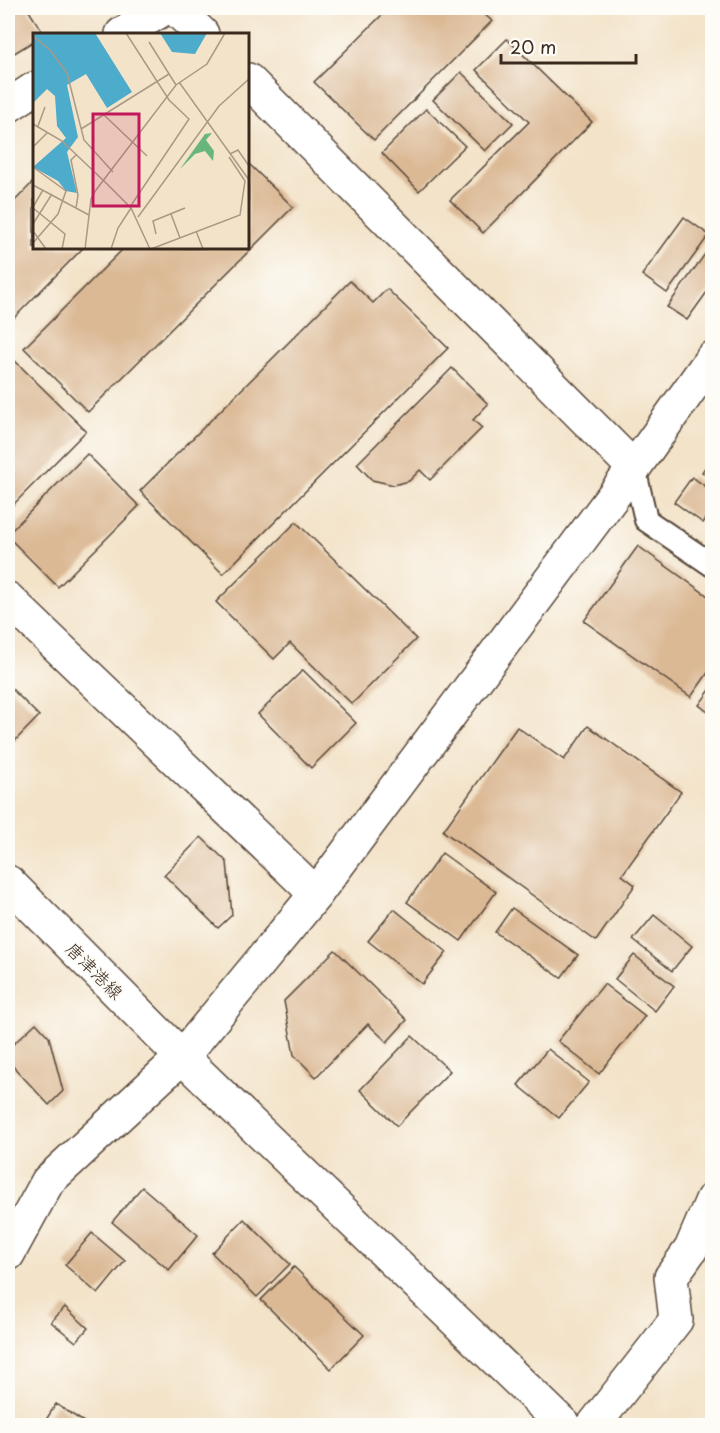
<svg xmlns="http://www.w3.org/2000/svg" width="720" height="1433" font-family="'Playpen Sans','Klee One',sans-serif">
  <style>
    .building { fill: #dbb995 }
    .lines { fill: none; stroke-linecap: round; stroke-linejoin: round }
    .service-casing { stroke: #574638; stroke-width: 26 }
    .minor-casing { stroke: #574638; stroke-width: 36 }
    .tertiary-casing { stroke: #574638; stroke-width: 36 }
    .secondary-casing { stroke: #574638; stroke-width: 36 }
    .service { stroke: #fff; stroke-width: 22 }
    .minor { stroke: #fff; stroke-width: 33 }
    .tertiary { stroke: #fff; stroke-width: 33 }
    .secondary { stroke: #fff; stroke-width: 33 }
    .labels { text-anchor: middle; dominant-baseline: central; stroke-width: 4.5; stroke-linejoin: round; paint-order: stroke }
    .street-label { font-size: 18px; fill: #3b2a1e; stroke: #fdfcf7 }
    .inset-road { fill: none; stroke: #a99985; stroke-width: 1.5 }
    .view { fill: #c2185b; fill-opacity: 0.15; stroke: #c2185b; stroke-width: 3 }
    .inset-edge { fill: none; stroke: #3b2a1e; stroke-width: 3 }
  </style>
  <rect width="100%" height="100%" fill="#fdfcf7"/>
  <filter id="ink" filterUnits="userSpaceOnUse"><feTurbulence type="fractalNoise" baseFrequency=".0167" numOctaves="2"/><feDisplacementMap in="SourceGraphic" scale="12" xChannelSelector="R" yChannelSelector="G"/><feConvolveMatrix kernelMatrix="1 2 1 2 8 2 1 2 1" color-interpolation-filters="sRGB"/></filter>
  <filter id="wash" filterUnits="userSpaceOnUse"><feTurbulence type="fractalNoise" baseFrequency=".008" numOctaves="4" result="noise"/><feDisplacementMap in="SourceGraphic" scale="24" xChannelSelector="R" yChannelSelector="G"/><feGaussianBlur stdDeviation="1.35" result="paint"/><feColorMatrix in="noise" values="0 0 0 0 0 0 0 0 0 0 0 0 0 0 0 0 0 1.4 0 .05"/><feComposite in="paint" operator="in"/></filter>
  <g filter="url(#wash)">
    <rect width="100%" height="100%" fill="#f3e3c9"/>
    <g id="blocks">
      <!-- building -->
      <g class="building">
        <path d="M 8,8 L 27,8 L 44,34 L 34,34 L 34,41 L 8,57 Z"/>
        <path d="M 389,8 L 477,8 L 492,21 L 374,140 L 314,82 Z"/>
        <path d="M 507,39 L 592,122 L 483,233 L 450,200 L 529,122 L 476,70 Z"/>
        <path d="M 461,72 L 513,123 L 485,151 L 433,100 Z"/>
        <path d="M 426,109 L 465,146 L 419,191 L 382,153 Z"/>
        <path d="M 248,163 L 293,207 L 88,412 L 24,348 L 124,248 L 248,248 Z"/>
        <path d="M 34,181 L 34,248 L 83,248 L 8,324 L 8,208 Z"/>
        <path d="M 684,217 L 709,235 L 667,293 L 642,275 Z"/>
        <path d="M 705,254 L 712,260 L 712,285 L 687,320 L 667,307 Z"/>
        <path d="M 350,281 L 373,303 L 387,289 L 448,348 L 223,574 L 140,491 Z"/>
        <path d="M 8,354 L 86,431 L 14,504 L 8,498 Z"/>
        <path d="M 452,368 L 488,404 L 473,420 L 482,428 L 430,480 L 420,470 L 409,481 L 394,485 L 372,480 L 357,464 Z"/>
        <path d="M 87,454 L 139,506 L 58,587 L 8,537 L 8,534 Z"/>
        <path d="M 712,457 L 712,479 L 702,472 Z"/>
        <path d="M 692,477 L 712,491 L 712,510 L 703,523 L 674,502 Z"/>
        <path d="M 296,522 L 416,639 L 352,704 L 290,643 L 274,659 L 216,602 Z"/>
        <path d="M 638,546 L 712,599 L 712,667 L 691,697 L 584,621 Z"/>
        <path d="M 303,670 L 356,723 L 311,768 L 258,714 Z"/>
        <path d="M 8,685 L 39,716 L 8,748 Z"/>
        <path d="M 712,687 L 712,715 L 699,705 Z"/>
        <path d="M 588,726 L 681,792 L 622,875 L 635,885 L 596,941 L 443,831 L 517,727 L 564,760 Z"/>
        <path d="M 201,837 L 227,862 L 232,915 L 218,928 L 164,875 Z"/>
        <path d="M 442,853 L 496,892 L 461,941 L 407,902 Z"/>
        <path d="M 512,908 L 578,955 L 561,978 L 495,932 Z"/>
        <path d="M 394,909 L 447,952 L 422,984 L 368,941 Z"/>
        <path d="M 654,915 L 692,946 L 672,971 L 633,940 Z"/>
        <path d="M 335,950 L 407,1020 L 387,1042 L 368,1024 L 316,1077 L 294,1055 L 284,1001 Z"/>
        <path d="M 634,955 L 674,986 L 655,1011 L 615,979 Z"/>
        <path d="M 604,984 L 645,1016 L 599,1074 L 558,1041 Z"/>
        <path d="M 36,1023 L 49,1037 L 63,1091 L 49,1105 L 8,1061 L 8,1049 Z"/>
        <path d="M 412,1036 L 450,1071 L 397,1126 L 360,1090 Z"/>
        <path d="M 548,1049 L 589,1082 L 559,1118 L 518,1085 Z"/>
        <path d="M 142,1187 L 198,1235 L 169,1270 L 112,1222 Z"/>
        <path d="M 244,1219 L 290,1264 L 257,1297 L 212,1253 Z"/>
        <path d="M 92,1233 L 125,1261 L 98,1294 L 65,1265 Z"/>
        <path d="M 294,1267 L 364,1335 L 331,1369 L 261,1300 Z"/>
        <path d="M 65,1307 L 88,1328 L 76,1342 L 51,1322 Z"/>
        <path d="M 56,1404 L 90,1426 L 42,1426 Z"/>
      </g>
    </g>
  </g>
  <g filter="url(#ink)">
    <use href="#blocks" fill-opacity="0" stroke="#574638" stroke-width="1.5"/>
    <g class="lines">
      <!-- service casing -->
      <g class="service-casing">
        <path id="service" d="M 634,468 L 646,520 L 712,565"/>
      </g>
      <!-- minor casing -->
      <g class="minor-casing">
        <g id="minor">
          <path d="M 175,8 L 202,34"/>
          <path d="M 122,34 L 165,8"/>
          <path d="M 248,80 L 634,468"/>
          <path d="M 8,106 L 34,89"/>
          <path d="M 593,1426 L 676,1320 L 671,1277 L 691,1249 L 712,1200"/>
        </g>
      </g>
      <!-- tertiary casing -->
      <g class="tertiary-casing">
        <g id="tertiary">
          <path d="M 8,599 L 316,894"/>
          <path d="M 182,1057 L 565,1426"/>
          <path d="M 8,1254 L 48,1181 L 182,1057 L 316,894 L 634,468 L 712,358"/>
        </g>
      </g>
      <!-- secondary casing -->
      <g class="secondary-casing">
        <path id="secondary" d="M 8,882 L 182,1057"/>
      </g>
      <!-- service -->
      <use href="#service" class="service"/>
      <!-- minor -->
      <use href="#minor" class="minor"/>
      <!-- tertiary -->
      <use href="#tertiary" class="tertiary"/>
      <!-- secondary -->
      <use href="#secondary" class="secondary"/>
    </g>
  </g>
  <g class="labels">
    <!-- street labels -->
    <g class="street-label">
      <text transform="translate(95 970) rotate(45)">唐津港線</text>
    </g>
  </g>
  <!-- overview -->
  <g transform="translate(33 33)">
    <rect width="216" height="216" fill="#f3e3c9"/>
    <path d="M 179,100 L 173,107 L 181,118 L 180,128 L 172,118 L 162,121 L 147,136 L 172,101 Z" fill="#68b57e"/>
    <path d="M 0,0 L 62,0 L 99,59 L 74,75 L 53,41 L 34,52 L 45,104 L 34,119 L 44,160 L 33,158 L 25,148 L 0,134 L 33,105 L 24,93 L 22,63 L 14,56 L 0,70 ZM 127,0 L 174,0 L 162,21 L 139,19 Z" fill="#4dabcb"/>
    <path class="inset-road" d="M 93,0 L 136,67 L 156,86 L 97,174M 0,3 L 18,18 L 34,40 L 51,107 L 80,139M 116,9 L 143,52M 146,49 L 216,147M 71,82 L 114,123M 0,91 L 29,108 L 72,149M 5,93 L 12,74M 48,96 L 136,41M 0,114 L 15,99M 197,121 L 205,117 L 216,133M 0,134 L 33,158 L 25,181 L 0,210M 72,149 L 98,175 L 117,216M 0,152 L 56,182M 0,174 L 10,157M 0,175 L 32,201 L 29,216M 43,175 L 45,162 L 38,127 L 44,121M 138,181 L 147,205M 105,184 L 186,73 L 216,46M 0,191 L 19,161M 0,198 L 13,216M 163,198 L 170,216M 123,201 L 120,188 L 152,175M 52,216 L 58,166 L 63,157 L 143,52 L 174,31 L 192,0M 78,216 L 85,195 L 98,175M 118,216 L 207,182 L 212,148 L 196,124"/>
    <path class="view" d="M 60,81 L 106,81 L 106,173 L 60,173 Z"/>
    <rect width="216" height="216" class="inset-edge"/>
  </g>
  <!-- margin -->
  <rect width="720" height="1433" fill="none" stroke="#fdfcf7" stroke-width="30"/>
  <!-- scale -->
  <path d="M501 54v9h135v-9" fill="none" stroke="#3b2a1e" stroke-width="3"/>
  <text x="510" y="54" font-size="18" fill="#3b2a1e" stroke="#fdfcf7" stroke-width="4.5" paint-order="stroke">20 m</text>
</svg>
